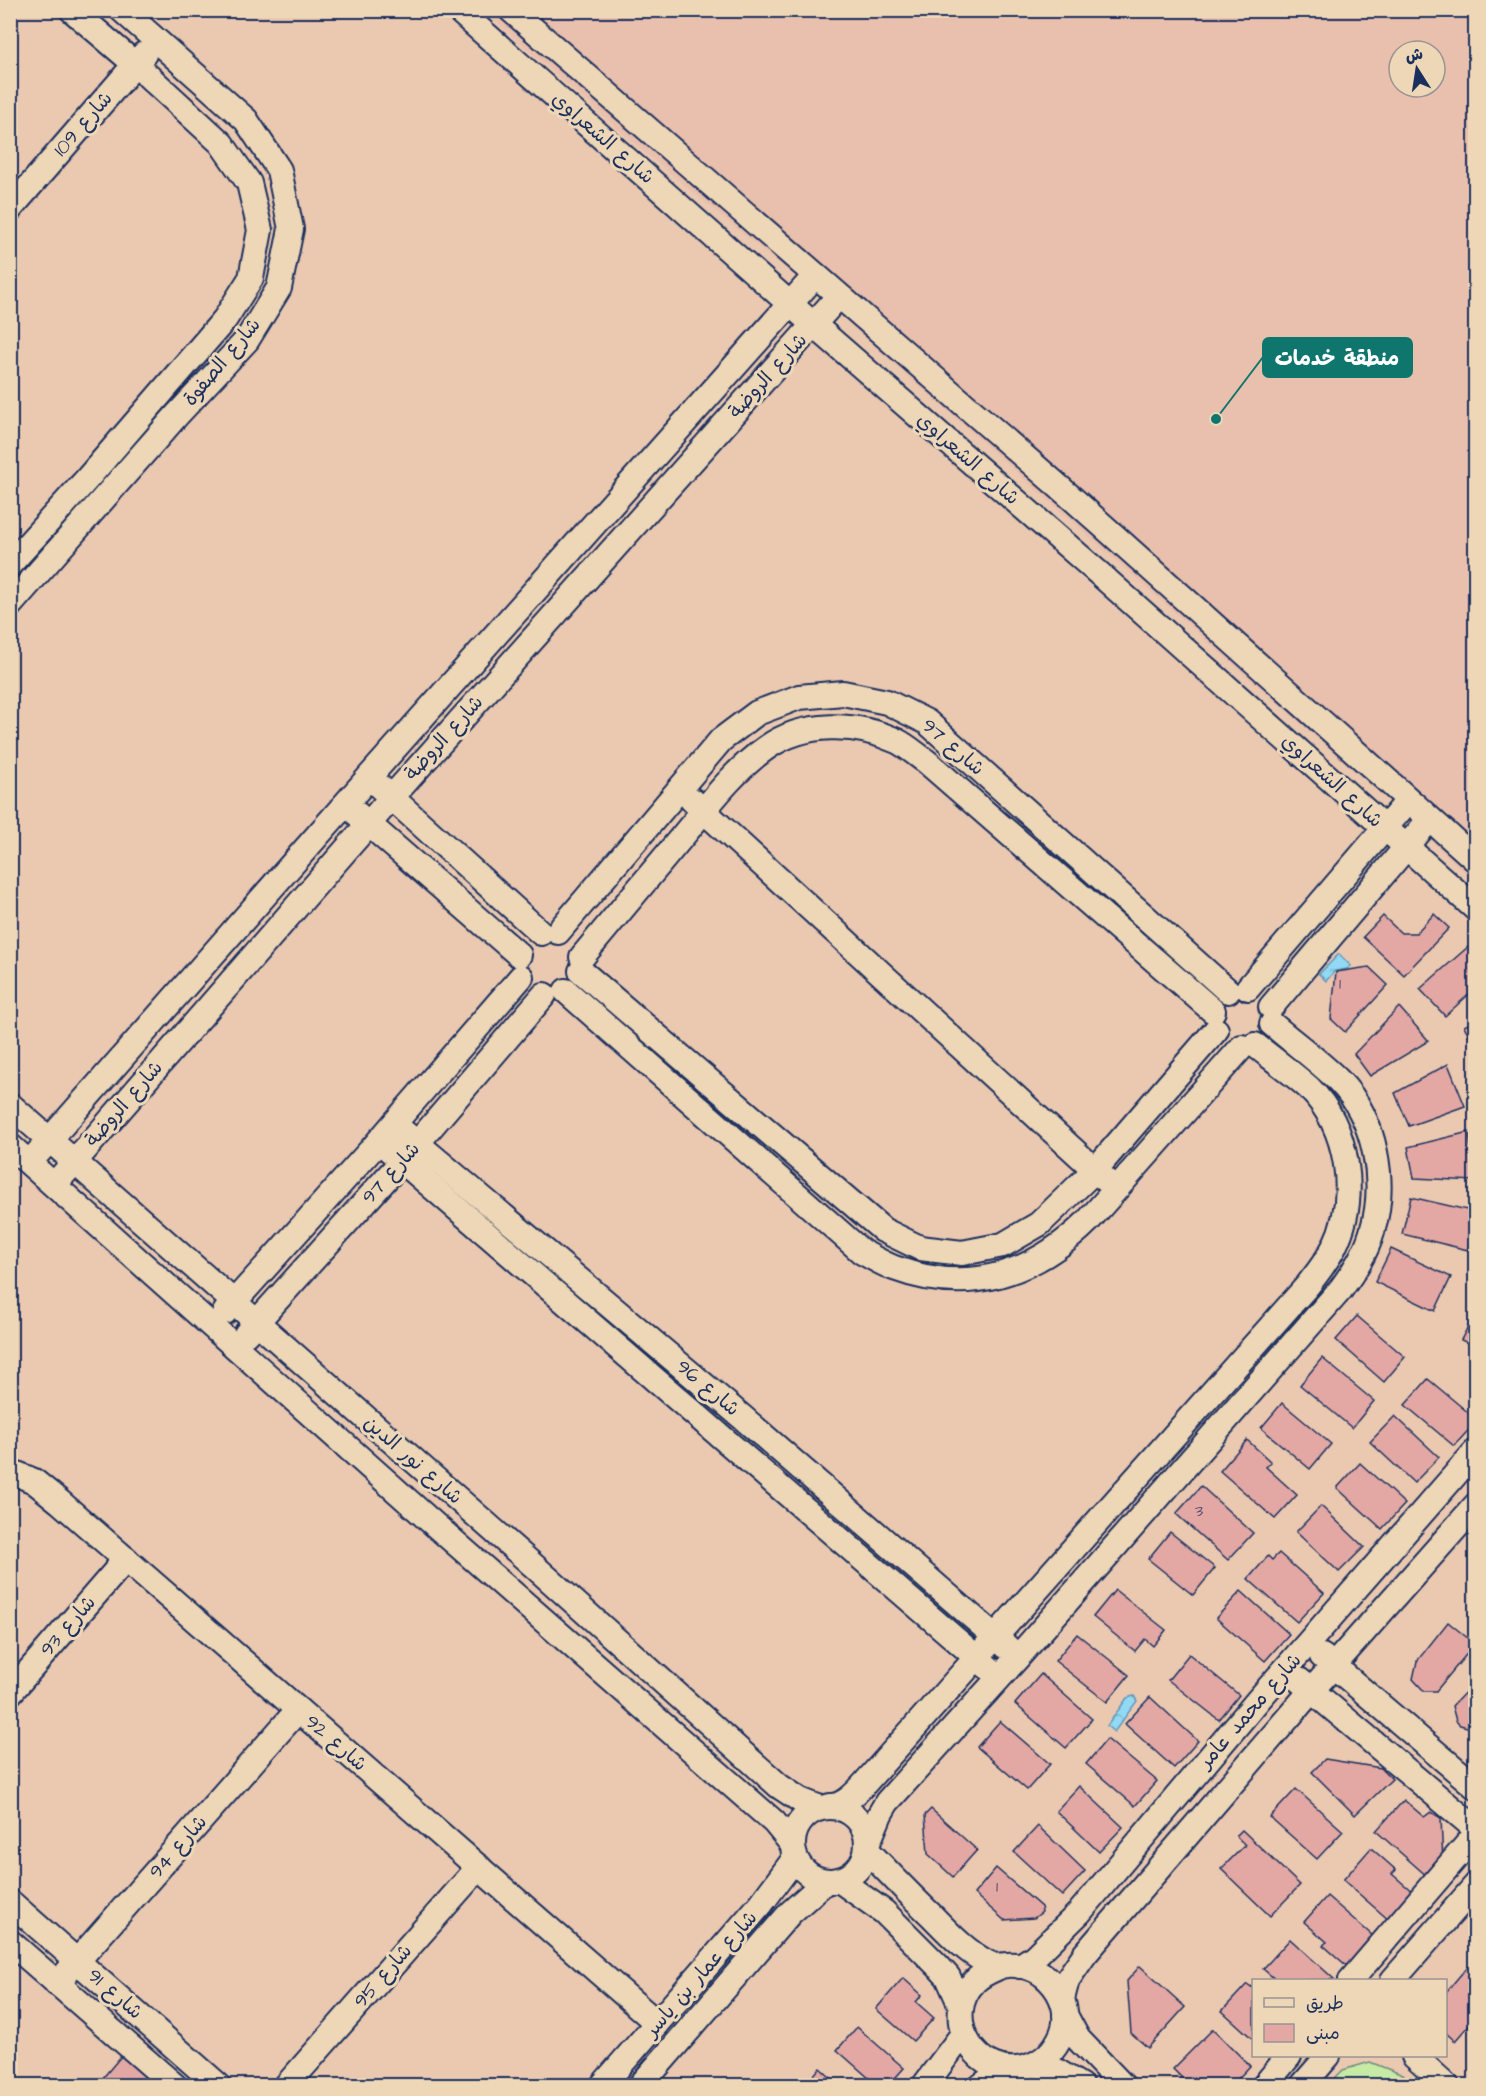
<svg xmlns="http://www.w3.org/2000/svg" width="1486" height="2096" font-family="'Architects Daughter','Playpen Sans Arabic',sans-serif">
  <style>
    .built { fill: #e9bfad; fill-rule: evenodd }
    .park { fill: #c7eaa4; stroke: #718c81; stroke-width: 1.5 }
    .water { fill: url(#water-ripples); stroke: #6295b8; stroke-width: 1.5 }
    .building { fill: #e3a8a4; stroke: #1b2f5e; stroke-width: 1.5 }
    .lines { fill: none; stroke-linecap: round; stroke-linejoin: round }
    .minor-casing { stroke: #1b2f5e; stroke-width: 28 }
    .minor { stroke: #eed7b6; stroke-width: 24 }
    .labels { text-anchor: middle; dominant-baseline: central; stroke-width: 6; stroke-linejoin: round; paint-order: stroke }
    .number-label { font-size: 16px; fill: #4d4d70 }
    .street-label { font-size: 20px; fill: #1b2f5e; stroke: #eed7b6 }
    .leader { fill: none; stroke: #0f766e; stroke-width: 2 }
    .callout-dot { fill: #0f766e; stroke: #eed7b6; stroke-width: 2 }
    .callout { fill: #0f766e; stroke: #0f766e; stroke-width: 2 }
    .callout-label { font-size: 21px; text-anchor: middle; font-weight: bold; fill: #fff }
  </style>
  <defs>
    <pattern id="water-ripples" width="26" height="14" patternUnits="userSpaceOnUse" patternTransform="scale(1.5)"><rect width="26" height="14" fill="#92d9f4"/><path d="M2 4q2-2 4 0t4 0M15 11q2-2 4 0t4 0" fill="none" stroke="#7dbbd4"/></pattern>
  </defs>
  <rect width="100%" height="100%" fill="#ebc9b1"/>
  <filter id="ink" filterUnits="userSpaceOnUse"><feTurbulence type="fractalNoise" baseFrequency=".0167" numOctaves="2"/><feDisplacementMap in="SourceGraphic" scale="12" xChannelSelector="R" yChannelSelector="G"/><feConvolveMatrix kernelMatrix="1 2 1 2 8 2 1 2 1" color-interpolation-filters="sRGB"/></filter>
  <g filter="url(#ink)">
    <!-- built -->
    <path class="built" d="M 484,11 L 1475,11 L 1475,882 L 1398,810 L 806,286 L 643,151 ZM 1399,51 L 1435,51 L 1435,87 L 1399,87 Z"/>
    <!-- park -->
    <path class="park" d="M 1370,2062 L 1403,2075 L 1414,2085 L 1328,2085 L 1343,2070 Z"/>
    <!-- water -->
    <g class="water">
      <path d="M 1339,954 L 1351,966 L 1347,969 L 1335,971 L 1326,981 L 1319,974 Z"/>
      <path d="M 1134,1696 L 1137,1701 L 1114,1732 L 1107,1726 L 1127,1698 Z"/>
    </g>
    <!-- building -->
    <g class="building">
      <path d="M 1434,914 L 1449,928 L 1404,975 L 1363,937 L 1383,916 L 1401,933 L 1416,933 Z"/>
      <path d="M 1469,946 L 1476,954 L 1476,988 L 1445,1016 L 1420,989 Z"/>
      <path d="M 1369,967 L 1388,985 L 1345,1032 L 1331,1019 L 1336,972 Z"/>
      <path d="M 1399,1007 L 1428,1040 L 1425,1043 L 1370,1076 L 1354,1054 Z"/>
      <path d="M 1476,1020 L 1476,1047 L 1464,1026 Z"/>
      <path d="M 1448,1064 L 1465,1106 L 1409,1126 L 1395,1093 Z"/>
      <path d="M 1469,1132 L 1475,1181 L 1414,1178 L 1408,1147 Z"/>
      <path d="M 1411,1197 L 1476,1212 L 1468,1250 L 1402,1234 Z"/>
      <path d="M 1391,1249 L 1451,1277 L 1435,1311 L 1375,1282 Z"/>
      <path d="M 1476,1311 L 1476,1347 L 1461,1340 Z"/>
      <path d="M 1357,1316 L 1405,1357 L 1384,1382 L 1336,1340 Z"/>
      <path d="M 1322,1358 L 1374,1401 L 1352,1428 L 1300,1385 Z"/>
      <path d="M 1428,1379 L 1476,1419 L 1476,1422 L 1454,1446 L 1405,1405 Z"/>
      <path d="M 1282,1403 L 1331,1444 L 1310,1469 L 1261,1428 Z"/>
      <path d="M 1395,1416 L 1439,1457 L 1414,1483 L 1370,1442 Z"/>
      <path d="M 1247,1440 L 1271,1462 L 1266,1467 L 1297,1495 L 1275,1519 L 1220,1471 Z"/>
      <path d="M 1360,1463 L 1405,1504 L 1382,1529 L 1337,1488 Z"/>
      <path d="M 1201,1486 L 1253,1533 L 1228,1560 L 1176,1514 Z"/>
      <path d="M 1321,1506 L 1364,1547 L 1339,1572 L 1296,1532 Z"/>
      <path d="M 1170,1532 L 1215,1568 L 1193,1595 L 1148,1559 Z"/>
      <path d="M 1279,1553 L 1324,1593 L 1297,1622 L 1248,1579 L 1268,1556 L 1272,1560 Z"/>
      <path d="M 1115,1590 L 1166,1630 L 1153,1646 L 1145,1639 L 1135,1651 L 1093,1617 Z"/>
      <path d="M 1241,1591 L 1289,1634 L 1265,1661 L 1216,1618 Z"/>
      <path d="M 1448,1622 L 1475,1644 L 1436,1691 L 1424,1691 L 1413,1679 L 1417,1661 Z"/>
      <path d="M 1077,1634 L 1129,1675 L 1107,1702 L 1055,1661 Z"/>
      <path d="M 1189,1654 L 1239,1695 L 1219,1720 L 1168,1680 Z"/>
      <path d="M 1041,1674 L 1092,1719 L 1066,1748 L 1015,1704 Z"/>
      <path d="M 1476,1681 L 1476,1726 L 1467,1727 L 1460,1725 L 1456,1721 L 1452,1706 Z"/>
      <path d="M 1150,1697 L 1198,1741 L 1174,1768 L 1125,1724 Z"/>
      <path d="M 1000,1721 L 1050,1764 L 1027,1790 L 977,1747 Z"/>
      <path d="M 1107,1739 L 1157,1781 L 1135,1806 L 1086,1764 Z"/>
      <path d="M 1325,1759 L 1381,1768 L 1392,1779 L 1355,1815 L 1312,1772 Z"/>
      <path d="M 1079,1786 L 1123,1827 L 1099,1852 L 1056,1811 Z"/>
      <path d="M 1296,1789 L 1343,1831 L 1317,1859 L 1270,1817 Z"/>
      <path d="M 1404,1800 L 1424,1817 L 1431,1812 L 1441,1818 L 1443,1863 L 1429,1878 L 1376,1831 Z"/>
      <path d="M 931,1809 L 977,1850 L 953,1877 L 928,1854 L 925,1815 Z"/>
      <path d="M 1038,1826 L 1085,1871 L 1062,1896 L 1014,1852 Z"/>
      <path d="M 1242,1830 L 1300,1885 L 1270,1916 L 1221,1869 L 1245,1845 L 1236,1836 Z"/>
      <path d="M 1371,1848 L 1396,1870 L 1392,1874 L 1414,1893 L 1390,1921 L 1343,1880 Z"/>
      <path d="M 996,1868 L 1041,1907 L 1042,1912 L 1034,1918 L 1004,1920 L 974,1894 Z"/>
      <path d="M 1327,1896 L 1373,1936 L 1347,1966 L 1323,1945 L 1327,1942 L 1304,1922 Z"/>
      <path d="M 1290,1939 L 1334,1979 L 1332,1980 L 1276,1980 L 1263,1969 Z"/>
      <path d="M 1140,1966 L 1185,2007 L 1148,2048 L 1131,2033 L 1127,1981 Z"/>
      <path d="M 1468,1966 L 1476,1972 L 1476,2017 L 1455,2041 L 1446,2033 L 1446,1992 Z"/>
      <path d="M 903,1978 L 922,1995 L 916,2002 L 934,2018 L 913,2041 L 876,2009 Z"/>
      <path d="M 1247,1984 L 1254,1989 L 1254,2040 L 1222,2011 Z"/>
      <path d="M 857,2027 L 904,2068 L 888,2086 L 878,2086 L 837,2050 Z"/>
      <path d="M 1213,2029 L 1250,2066 L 1234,2083 L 1190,2086 L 1173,2069 Z"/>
      <path d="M 122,2055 L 155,2080 L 151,2086 L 96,2086 Z"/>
      <path d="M 820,2068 L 840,2086 L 804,2086 Z"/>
    </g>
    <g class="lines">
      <!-- minor casing -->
      <g class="minor-casing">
        <g id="minor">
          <path d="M 458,10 L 790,304 L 1102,576 L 1476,909"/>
          <path d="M 511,10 L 1073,499 L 1476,860"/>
          <path d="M 10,209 L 144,54"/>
          <path d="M 10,564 L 87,479 L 225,319 L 251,278 L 260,230 L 249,183 L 221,143 L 135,64 L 72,10"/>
          <path d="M 10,605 L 177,415 L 247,340 L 279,288 L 291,229 L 279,170 L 246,120 L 122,10"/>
          <path d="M 380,787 L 541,933"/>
          <path d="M 692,800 L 1106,1180"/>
          <path d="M 356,813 L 519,955"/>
          <path d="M 558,932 L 721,740 L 757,713 L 799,697 L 843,693 L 887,702 L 927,722 L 1228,991"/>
          <path d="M 582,957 C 615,917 648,878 681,838 C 707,807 733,771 766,748 C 804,721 856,722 897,741 C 907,746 917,755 927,762 L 1213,1011"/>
          <path d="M 581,971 L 883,1230 L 920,1248 L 962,1253 L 1003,1245 L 1039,1224 L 1095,1170 L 1216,1030"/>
          <path d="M 1248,988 L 1408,801"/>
          <path d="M 566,991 L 862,1252 C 872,1257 883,1264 894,1268 C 969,1296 1034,1274 1088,1221 L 1242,1047"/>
          <path d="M 1271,1007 L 1430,819"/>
          <path d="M 10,1105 L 534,1566 L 779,1786 L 800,1800 L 820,1808"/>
          <path d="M 394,1124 L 742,1417 L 1007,1647"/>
          <path d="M 379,1141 L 990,1669"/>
          <path d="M 10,1146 L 427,1518 L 774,1822 L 792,1844"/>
          <path d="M 30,1162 L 369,777 L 815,276"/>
          <path d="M 55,1184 L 392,797 L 838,297"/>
          <path d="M 225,1312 L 379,1141 L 521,977"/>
          <path d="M 246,1334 L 402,1161 L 544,995"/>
          <path d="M 10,1471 L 34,1481 L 60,1502 L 657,2023"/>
          <path d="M 1322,1656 L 1476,1787"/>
          <path d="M 1299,1680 L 1476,1829"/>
          <path d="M 10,1693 L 126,1559"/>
          <path d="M 830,1806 C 843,1807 857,1792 865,1783 L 1308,1285 C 1318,1272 1327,1261 1334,1247 C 1359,1197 1349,1128 1309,1088 C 1292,1073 1273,1059 1255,1045"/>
          <circle cx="830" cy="1844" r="37"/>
          <path d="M 867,1845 L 880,1814 L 887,1802 L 1018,1657 L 1341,1289 C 1354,1271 1366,1253 1372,1232 C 1387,1183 1376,1119 1339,1081 C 1319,1061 1294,1043 1272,1024"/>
          <path d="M 867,1850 C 888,1872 909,1894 931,1915 C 948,1932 964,1950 986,1962 C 994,1967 998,1966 1007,1965 C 1022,1964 1038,1969 1049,1980 C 1063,1994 1070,2015 1062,2034 C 1055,2050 1044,2062 1027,2067 C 978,2082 938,2018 975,1981 C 982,1974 990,1971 999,1967"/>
          <path d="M 839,1880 L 884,1912 L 938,1966 L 948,1977 L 961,2006"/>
          <path d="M 10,1902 L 219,2086"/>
          <path d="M 10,1942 L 175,2086"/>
          <path d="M 1020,1966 L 1034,1957 L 1079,1913 L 1259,1699 L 1476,1451"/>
          <path d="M 1351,1980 L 1476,1834"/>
          <path d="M 1393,1980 L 1476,1885"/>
          <path d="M 57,1984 L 298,1710"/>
          <path d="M 1062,1999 L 1067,1980 L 1085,1954 L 1312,1690 L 1476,1505"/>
          <path d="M 1065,2015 L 1078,2039 L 1123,2086"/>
          <path d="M 1414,2056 L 1447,2086"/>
          <path d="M 1035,2065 L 1055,2070 L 1081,2086"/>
          <path d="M 286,2086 L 479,1867"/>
          <path d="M 602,2086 L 761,1904 L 795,1858"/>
          <path d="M 640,2086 L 790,1913 L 826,1881"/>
          <path d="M 924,2086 L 963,2034"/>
          <path d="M 981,2086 L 1004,2069"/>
          <path d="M 1264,2086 L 1289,2056"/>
          <path d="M 1302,2086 L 1328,2056"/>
        </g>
      </g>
      <!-- minor -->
      <use href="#minor" class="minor"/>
    </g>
  </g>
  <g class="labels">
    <!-- number labels -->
    <g class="number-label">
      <text x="1340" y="984">1</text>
      <text x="1199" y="1511">3</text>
      <text x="997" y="1887">1</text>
    </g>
    <!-- street labels -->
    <g class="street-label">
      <text transform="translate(83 124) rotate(-49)">شارع 109</text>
      <text transform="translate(603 138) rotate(41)">شارع الشعراوي</text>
      <text transform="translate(222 362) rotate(-50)">شارع الصفوة</text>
      <text transform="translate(768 376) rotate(-48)">شارع الروضة</text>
      <text transform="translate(968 459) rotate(41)">شارع الشعراوي</text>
      <text transform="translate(444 738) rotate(-48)">شارع الروضة</text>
      <text transform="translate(953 747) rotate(41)">شارع 97</text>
      <text transform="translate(1332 781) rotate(42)">شارع الشعراوي</text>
      <text transform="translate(124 1104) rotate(-49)">شارع الروضة</text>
      <text transform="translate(391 1173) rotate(-48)">شارع 97</text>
      <text transform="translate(708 1388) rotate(40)">شارع 96</text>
      <text transform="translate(413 1460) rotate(41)">شارع نور الدين</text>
      <text transform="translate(68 1626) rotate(-49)">شارع 93</text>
      <text transform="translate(1250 1711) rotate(-49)">شارع محمد عامر</text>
      <text transform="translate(336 1743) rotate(41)">شارع 92</text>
      <text transform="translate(178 1847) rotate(-49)">شارع 94</text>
      <text transform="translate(701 1974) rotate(-49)">شارع عمار بن ياسر</text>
      <text transform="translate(383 1976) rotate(-49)">شارع 95</text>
      <text transform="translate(115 1994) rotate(41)">شارع 91</text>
    </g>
  </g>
  <!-- callouts -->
  <path class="leader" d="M1216 419L1263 357"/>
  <circle class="callout-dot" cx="1216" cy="419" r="6"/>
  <rect class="callout" x="1263" y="338" width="149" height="39" rx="6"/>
  <g class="callout-label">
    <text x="1337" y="365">منطقة خدمات</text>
  </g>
  <!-- margin -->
  <rect width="1486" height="2096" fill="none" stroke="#eed7b6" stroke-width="36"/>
  <rect x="18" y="18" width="1450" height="2060" fill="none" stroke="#1b2f5e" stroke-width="2" filter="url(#ink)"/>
  <!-- legend -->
  <rect x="1252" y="1979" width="195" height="78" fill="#eed7b6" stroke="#9a9493" stroke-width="1.5"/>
  <rect x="1264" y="1998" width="30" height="9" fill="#eed7b6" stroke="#9a9493" stroke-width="1.5"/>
  <text x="1306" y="2009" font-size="18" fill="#1b2f5e">طريق</text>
  <rect x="1264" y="2024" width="30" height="18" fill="#e3a8a4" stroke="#9a9493" stroke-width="1.5"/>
  <text x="1306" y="2039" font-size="18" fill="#1b2f5e">مبنى</text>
  <!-- north arrow -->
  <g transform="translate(1417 69) rotate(348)"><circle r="28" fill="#eed7b6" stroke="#9a9493" stroke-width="1.5"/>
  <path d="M0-4.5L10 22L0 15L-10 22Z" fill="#1b2f5e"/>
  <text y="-9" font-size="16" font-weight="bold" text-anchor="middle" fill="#1b2f5e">ش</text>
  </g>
</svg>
